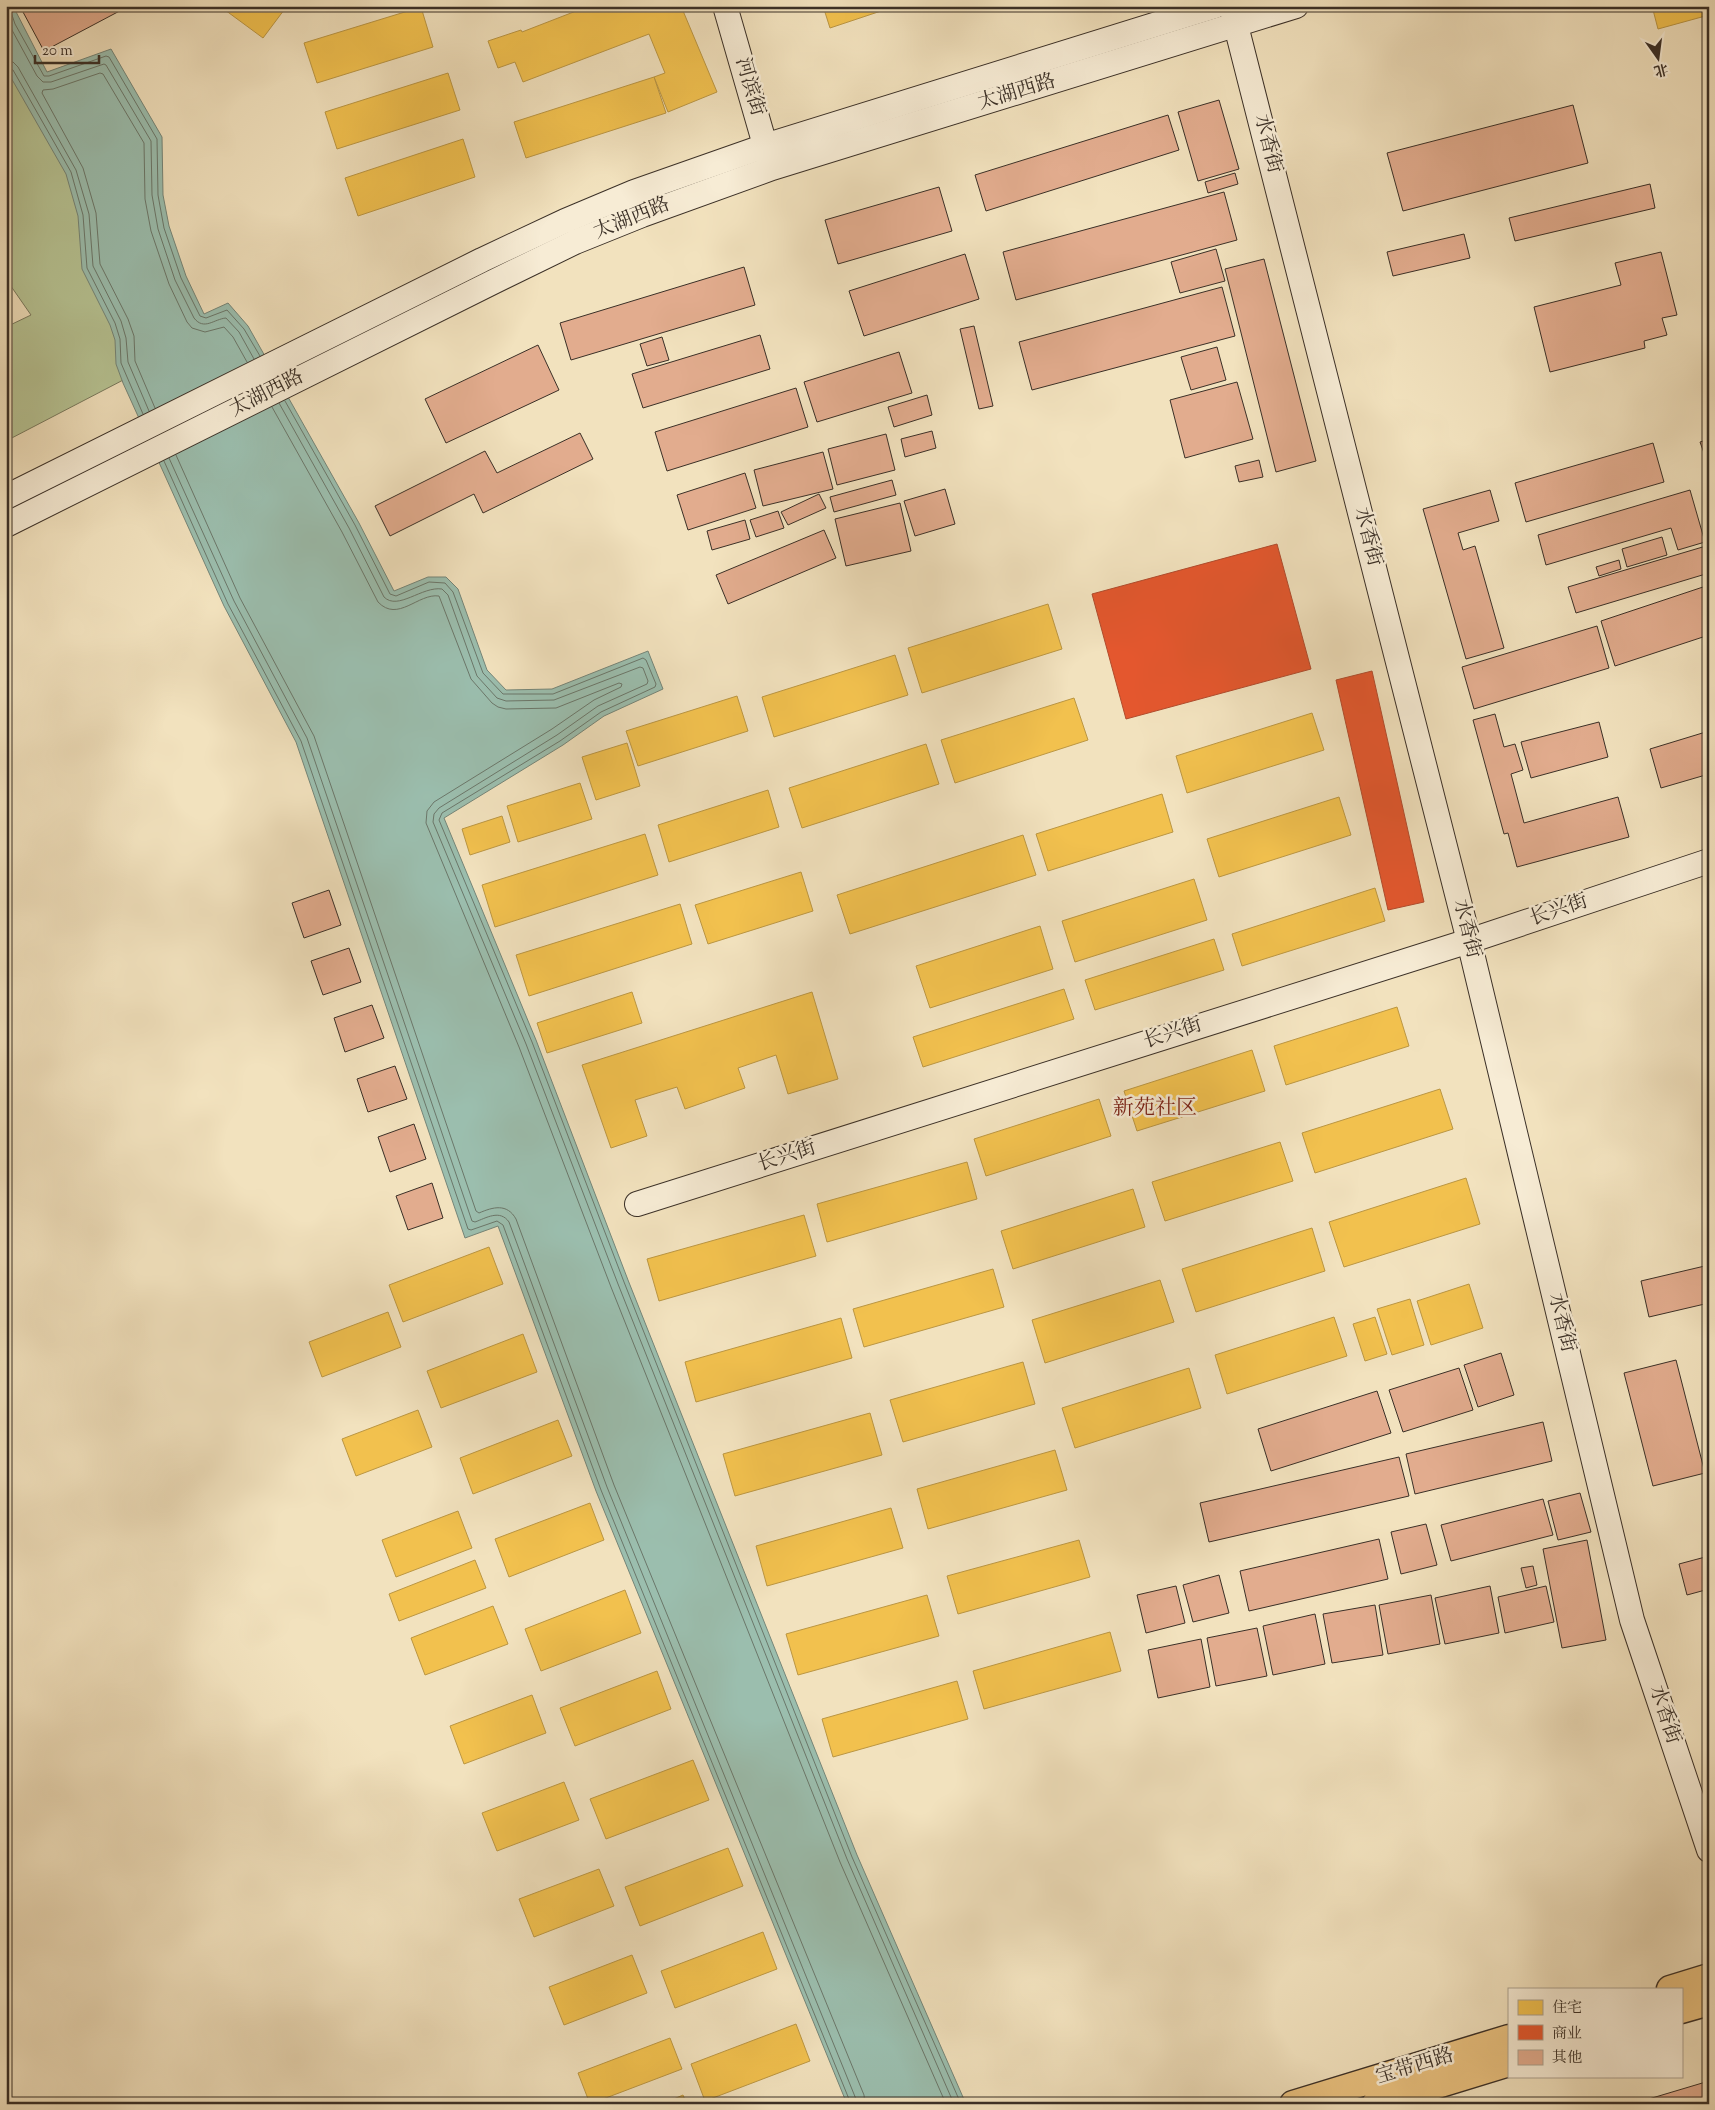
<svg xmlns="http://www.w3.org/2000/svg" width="1715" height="2110" font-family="'Sorts Mill Goudy','Noto Serif SC',serif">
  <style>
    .green { fill: #b7c494; stroke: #797a5e }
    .water { fill: #9bbeae; stroke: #758578 }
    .homes { fill: #f2c14e; stroke: #bb9642 }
    .shops { fill: #e4572e; stroke: #b14b2c }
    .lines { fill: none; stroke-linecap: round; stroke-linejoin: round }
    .shore { stroke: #6b776a; stroke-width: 1 }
    .building { fill: #e2ac8e; stroke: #3b3027 }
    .secondary-casing { stroke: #3b3027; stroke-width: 26 }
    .primary-casing { stroke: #3b3027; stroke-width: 29 }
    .secondary { stroke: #f7ecd5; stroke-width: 24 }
    .primary { stroke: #e9c17f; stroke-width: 26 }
    .labels { text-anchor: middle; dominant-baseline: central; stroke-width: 5; stroke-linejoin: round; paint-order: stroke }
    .street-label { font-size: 20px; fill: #3b3027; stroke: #f7ecd5 }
    .neighbourhood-label { font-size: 21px; fill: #7a1f14; stroke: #f7ecd5 }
  </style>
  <rect width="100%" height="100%" fill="#f2e2be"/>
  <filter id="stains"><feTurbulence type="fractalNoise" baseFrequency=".004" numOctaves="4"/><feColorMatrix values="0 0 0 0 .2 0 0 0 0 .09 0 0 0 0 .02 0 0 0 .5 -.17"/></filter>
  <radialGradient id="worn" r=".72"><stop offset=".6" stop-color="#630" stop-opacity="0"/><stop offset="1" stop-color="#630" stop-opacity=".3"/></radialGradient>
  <!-- green -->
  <path class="green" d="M 6,47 L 30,80 L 152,365 L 6,441 L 6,327 L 31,315 L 6,279 Z"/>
  <!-- water -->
  <path class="water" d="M 6,6 L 13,6 L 47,72 L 111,49 L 162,137 L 163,195 L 169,226 L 186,276 L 204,314 L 228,303 L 248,326 L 359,523 L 394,591 L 428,577 L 446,577 L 458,589 L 487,670 L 506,690 L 552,689 L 648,651 L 663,689 L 604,716 L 563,745 L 444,818 L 536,1040 L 628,1280 L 857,1855 L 966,2104 L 847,2104 L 596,1491 L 498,1226 L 465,1238 L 296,742 L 224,606 L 123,383 L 116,364 L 115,340 L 110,325 L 82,269 L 78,216 L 66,174 L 6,69 Z"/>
  <!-- homes -->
  <g class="homes">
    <path d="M 228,6 L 287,6 L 263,38 L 225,10 Z"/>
    <path d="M 589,6 L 681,6 L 717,92 L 668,112 L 654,77 L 665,73 L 649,34 L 523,82 L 515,62 L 498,68 L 488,41 L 521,30 L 522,32 Z"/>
    <path d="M 823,6 L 896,6 L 830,28 Z"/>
    <path d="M 1652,6 L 1709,6 L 1709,15 L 1658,29 Z"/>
    <path d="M 421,7 L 433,47 L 317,83 L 304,43 Z"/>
    <path d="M 448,73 L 460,110 L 337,149 L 325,112 Z"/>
    <path d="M 654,77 L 666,113 L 526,158 L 514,122 Z"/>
    <path d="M 463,139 L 475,177 L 358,216 L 345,178 Z"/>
    <path d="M 1048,604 L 1062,649 L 922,693 L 908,648 Z"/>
    <path d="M 895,655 L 908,695 L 774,737 L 762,697 Z"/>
    <path d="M 737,696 L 748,731 L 638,766 L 626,731 Z"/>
    <path d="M 1074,698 L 1088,740 L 955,783 L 941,740 Z"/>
    <path d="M 1312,713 L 1324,750 L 1187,793 L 1176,756 Z"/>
    <path d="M 627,743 L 640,786 L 596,800 L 582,757 Z"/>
    <path d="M 926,744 L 939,784 L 802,828 L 789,788 Z"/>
    <path d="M 580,783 L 592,819 L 518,842 L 507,806 Z"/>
    <path d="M 768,790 L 779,827 L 669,862 L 658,825 Z"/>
    <path d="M 1162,794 L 1173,832 L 1048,871 L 1036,834 Z"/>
    <path d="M 1339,797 L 1351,835 L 1219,877 L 1207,839 Z"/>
    <path d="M 502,816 L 510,842 L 470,855 L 462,829 Z"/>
    <path d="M 645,834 L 658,875 L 495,927 L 482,885 Z"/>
    <path d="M 1023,835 L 1036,875 L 850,934 L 837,895 Z"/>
    <path d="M 801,872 L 813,911 L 708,944 L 695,905 Z"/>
    <path d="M 1194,879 L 1207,920 L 1075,962 L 1062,921 Z"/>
    <path d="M 1375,888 L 1385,921 L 1242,966 L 1232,934 Z"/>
    <path d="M 680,904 L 692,944 L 529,996 L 516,955 Z"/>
    <path d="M 1040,926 L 1053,969 L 930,1008 L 916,966 Z"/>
    <path d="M 1214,939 L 1224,970 L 1095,1010 L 1085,980 Z"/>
    <path d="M 1064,989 L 1074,1019 L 923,1067 L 913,1037 Z"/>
    <path d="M 632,992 L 642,1023 L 547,1053 L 537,1023 Z"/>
    <path d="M 812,992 L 838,1079 L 788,1094 L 776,1055 L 738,1068 L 745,1088 L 685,1109 L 677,1087 L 635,1100 L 647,1136 L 611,1148 L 582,1065 Z"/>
    <path d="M 1397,1007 L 1409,1046 L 1286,1085 L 1274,1046 Z"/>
    <path d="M 1252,1050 L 1265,1091 L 1137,1131 L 1124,1091 Z"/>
    <path d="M 1440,1089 L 1453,1129 L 1315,1173 L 1302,1133 Z"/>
    <path d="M 1099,1099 L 1111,1136 L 986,1176 L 974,1139 Z"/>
    <path d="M 1280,1142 L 1293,1181 L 1165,1221 L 1152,1182 Z"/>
    <path d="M 967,1162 L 977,1199 L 827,1242 L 817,1204 Z"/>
    <path d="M 1466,1178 L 1480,1224 L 1344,1267 L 1329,1222 Z"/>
    <path d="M 1133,1189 L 1145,1227 L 1013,1269 L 1001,1231 Z"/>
    <path d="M 804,1215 L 816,1256 L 659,1301 L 647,1259 Z"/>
    <path d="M 1312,1228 L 1325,1271 L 1196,1312 L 1182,1269 Z"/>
    <path d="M 489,1247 L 503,1284 L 403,1322 L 389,1285 Z"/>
    <path d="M 993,1269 L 1004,1307 L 864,1347 L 853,1309 Z"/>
    <path d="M 1160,1280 L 1174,1322 L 1045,1363 L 1032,1320 Z"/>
    <path d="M 1469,1284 L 1483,1328 L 1431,1345 L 1417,1301 Z"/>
    <path d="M 1410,1299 L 1424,1345 L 1392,1355 L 1377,1309 Z"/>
    <path d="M 388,1312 L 401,1347 L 322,1377 L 309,1342 Z"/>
    <path d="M 1334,1317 L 1347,1356 L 1227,1394 L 1215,1355 Z"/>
    <path d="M 1375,1317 L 1387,1354 L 1365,1361 L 1353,1324 Z"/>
    <path d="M 841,1318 L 852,1358 L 696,1402 L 685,1362 Z"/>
    <path d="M 523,1334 L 537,1372 L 441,1408 L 427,1371 Z"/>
    <path d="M 1023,1362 L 1035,1404 L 903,1442 L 890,1400 Z"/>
    <path d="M 1189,1368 L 1201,1408 L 1075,1448 L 1062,1408 Z"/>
    <path d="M 418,1410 L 432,1447 L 356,1476 L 342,1439 Z"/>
    <path d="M 870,1413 L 882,1455 L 735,1496 L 723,1454 Z"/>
    <path d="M 558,1420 L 572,1456 L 473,1494 L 460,1458 Z"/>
    <path d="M 1055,1450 L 1067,1490 L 928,1529 L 917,1489 Z"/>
    <path d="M 590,1503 L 604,1540 L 509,1577 L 495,1539 Z"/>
    <path d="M 891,1508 L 903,1548 L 767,1586 L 756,1546 Z"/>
    <path d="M 458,1511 L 472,1548 L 396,1577 L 382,1540 Z"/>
    <path d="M 1079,1540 L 1090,1577 L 958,1614 L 947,1576 Z"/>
    <path d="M 475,1560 L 486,1588 L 399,1621 L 389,1594 Z"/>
    <path d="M 625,1590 L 641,1633 L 541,1671 L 525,1629 Z"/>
    <path d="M 927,1595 L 939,1636 L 798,1675 L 786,1634 Z"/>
    <path d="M 493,1606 L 508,1644 L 425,1675 L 411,1638 Z"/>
    <path d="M 1110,1632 L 1121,1671 L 984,1709 L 973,1671 Z"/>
    <path d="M 657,1671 L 671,1709 L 575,1746 L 560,1708 Z"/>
    <path d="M 957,1681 L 968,1719 L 833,1757 L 822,1719 Z"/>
    <path d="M 532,1695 L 546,1733 L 464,1764 L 450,1726 Z"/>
    <path d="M 693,1760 L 709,1800 L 606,1839 L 590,1799 Z"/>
    <path d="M 564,1782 L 579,1820 L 497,1851 L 482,1813 Z"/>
    <path d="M 728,1848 L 743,1886 L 640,1926 L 625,1887 Z"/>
    <path d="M 599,1869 L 614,1906 L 534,1937 L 519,1899 Z"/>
    <path d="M 763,1932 L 777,1969 L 675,2008 L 661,1971 Z"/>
    <path d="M 632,1955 L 647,1993 L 564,2025 L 549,1987 Z"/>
    <path d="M 796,2024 L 810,2061 L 705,2101 L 691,2064 Z"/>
    <path d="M 670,2038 L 682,2069 L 590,2104 L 578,2073 Z"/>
    <path d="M 683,2095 L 687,2104 L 662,2104 Z"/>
  </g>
  <!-- shops -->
  <g class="shops">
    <path d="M 1277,544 L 1311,669 L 1126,719 L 1092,594 Z"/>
    <path d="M 1372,671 L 1424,902 L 1388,910 L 1336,680 Z"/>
  </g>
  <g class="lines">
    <!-- shore -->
    <g class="shore">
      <path d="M 9,6 L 15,24 L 44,76 L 49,76 L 106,56 L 109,57 L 157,139 L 158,195 L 164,228 L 181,278 L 200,316 L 206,318 L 227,310 L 244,329 L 260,356"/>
      <path d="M 6,19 L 37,76 L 43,82 L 51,82 L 104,64 L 106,65 L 151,141 L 152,195 L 158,229 L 175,280 L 194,318 C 204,331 214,319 226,318 L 239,332 L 254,359"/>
      <path d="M 6,61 L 13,62 L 18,67 L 76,170 L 89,214 L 93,266 L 121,321 L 126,338 L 128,362 L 149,411"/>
      <path d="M 6,67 L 13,70 L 71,172 L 83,215 L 87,268 L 115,323 L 120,339 L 121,363 L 143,414"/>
      <path d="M 285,401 L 355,525 L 390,594 L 396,596 L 429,582 L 445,583 L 453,592 L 483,673 L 503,694 L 553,694 L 643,658 L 646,660 L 656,684 L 655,687 L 601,712 L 560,741 L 442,813 L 439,820 L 532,1042 L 624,1282 L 852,1857 L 961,2104"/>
      <path d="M 279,403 L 349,528 L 384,597 C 398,611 422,586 442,589 L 448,595 L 477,676 L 497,698 L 506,701 L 554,700 L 640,667 L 643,668 L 648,681 L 647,684 L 598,706 L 557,735 L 439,808 L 434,814 L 433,822 L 526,1044 L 618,1284 L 847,1859 L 954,2104"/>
      <path d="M 272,407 L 342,532 L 378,602 C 398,623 418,593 439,596 L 471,679 L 492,703 L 498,707 L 506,709 L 556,708 L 619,683 L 622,684 L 621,687 L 594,700 L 552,729 L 434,802 L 427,811 L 426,823 L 519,1047 L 611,1287 L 840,1862 L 946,2104"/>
      <path d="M 155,408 L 135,361 L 134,336 L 128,319 L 100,264 L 96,213 L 83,168 L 42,93 L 43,90 L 53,89 L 100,73 L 103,74 L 144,143 L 145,199 L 151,231 L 169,284 L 187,322 L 192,328 L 205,332 L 224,327 L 233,337 L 247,362"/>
      <path d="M 176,455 L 240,598 L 314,736 L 476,1211 L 479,1213 C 493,1207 507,1203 516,1219 L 614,1485 L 864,2095 L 865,2104"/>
      <path d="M 169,458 L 234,601 L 307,738 L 472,1221 L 475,1222 C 486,1218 500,1209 509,1222 L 607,1487 L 858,2104"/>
      <path d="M 164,461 L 228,604 L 301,741 L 468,1229 L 471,1230 L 497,1221 L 503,1225 L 601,1490 L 851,2104"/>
    </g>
  </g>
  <!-- building -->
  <g class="building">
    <path d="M 34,6 L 129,6 L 44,51 L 23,12 Z"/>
    <path d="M 1219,100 L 1239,169 L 1198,181 L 1178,112 Z"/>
    <path d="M 1573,105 L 1588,163 L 1403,211 L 1387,153 Z"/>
    <path d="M 1168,115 L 1179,150 L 986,211 L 975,175 Z"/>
    <path d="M 1235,173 L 1238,184 L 1208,193 L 1205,182 Z"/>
    <path d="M 1650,184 L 1655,208 L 1515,241 L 1509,218 Z"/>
    <path d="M 939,187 L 952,231 L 838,264 L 825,220 Z"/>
    <path d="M 1224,192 L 1237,240 L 1016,300 L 1003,252 Z"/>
    <path d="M 1464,234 L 1470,258 L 1393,276 L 1387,252 Z"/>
    <path d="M 1216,249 L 1225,281 L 1180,293 L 1171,262 Z"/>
    <path d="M 1661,252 L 1677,315 L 1662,318 L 1667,335 L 1644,341 L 1645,348 L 1550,372 L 1534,307 L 1621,285 L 1615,263 Z"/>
    <path d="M 965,254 L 979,299 L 864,336 L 849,291 Z"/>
    <path d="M 1264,259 L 1316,461 L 1276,472 L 1225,269 Z"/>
    <path d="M 744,267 L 755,305 L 571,360 L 560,323 Z"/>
    <path d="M 1222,287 L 1235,336 L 1032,390 L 1019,342 Z"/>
    <path d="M 974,326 L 993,406 L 979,409 L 960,329 Z"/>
    <path d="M 760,335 L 770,369 L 643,408 L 632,374 Z"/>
    <path d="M 662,337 L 669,360 L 647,366 L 640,344 Z"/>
    <path d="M 538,345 L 559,390 L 446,443 L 425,399 Z"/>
    <path d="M 1217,347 L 1226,380 L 1191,390 L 1181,357 Z"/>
    <path d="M 899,352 L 912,393 L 817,422 L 804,382 Z"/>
    <path d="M 1237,382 L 1253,439 L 1185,458 L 1170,400 Z"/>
    <path d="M 796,388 L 808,427 L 667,471 L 655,432 Z"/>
    <path d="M 927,395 L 932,415 L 894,427 L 888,407 Z"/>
    <path d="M 932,431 L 936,448 L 905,457 L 901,439 Z"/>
    <path d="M 580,433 L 593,459 L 483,513 L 474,494 L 390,536 L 375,506 L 485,451 L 497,473 Z"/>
    <path d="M 886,434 L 895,470 L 837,485 L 828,449 Z"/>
    <path d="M 1709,439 L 1709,467 L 1700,442 Z"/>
    <path d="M 1653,443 L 1664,482 L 1526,522 L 1515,483 Z"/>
    <path d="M 823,452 L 833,489 L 763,506 L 754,470 Z"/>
    <path d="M 1259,460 L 1263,477 L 1239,482 L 1235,466 Z"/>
    <path d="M 745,473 L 756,508 L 688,530 L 677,495 Z"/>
    <path d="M 892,480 L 896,495 L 834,512 L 830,497 Z"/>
    <path d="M 945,489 L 955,524 L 915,536 L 904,501 Z"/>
    <path d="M 1490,490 L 1499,521 L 1458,533 L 1463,550 L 1475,546 L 1504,648 L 1466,659 L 1423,509 Z"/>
    <path d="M 1690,490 L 1705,542 L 1678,550 L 1671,528 L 1546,565 L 1538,535 Z"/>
    <path d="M 819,494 L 826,508 L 788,525 L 781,512 Z"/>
    <path d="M 900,503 L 911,551 L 846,566 L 835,519 Z"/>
    <path d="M 778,511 L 784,528 L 756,537 L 750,520 Z"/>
    <path d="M 745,520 L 750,539 L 712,550 L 707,531 Z"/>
    <path d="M 824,530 L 836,558 L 728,604 L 716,575 Z"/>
    <path d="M 1662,537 L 1667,555 L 1627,567 L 1622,549 Z"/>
    <path d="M 1706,546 L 1709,556 L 1709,573 L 1576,613 L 1568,587 Z"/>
    <path d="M 1619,560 L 1621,569 L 1599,576 L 1596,567 Z"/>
    <path d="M 1709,585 L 1709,635 L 1615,666 L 1601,621 Z"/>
    <path d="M 1597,626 L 1609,668 L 1474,709 L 1462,667 Z"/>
    <path d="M 1495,714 L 1504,747 L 1515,744 L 1523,770 L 1511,774 L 1524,823 L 1618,797 L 1629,837 L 1517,867 L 1508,833 L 1504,834 L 1473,720 Z"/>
    <path d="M 1599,722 L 1608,757 L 1531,778 L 1521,742 Z"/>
    <path d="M 1709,731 L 1709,774 L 1661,788 L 1650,749 Z"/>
    <path d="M 329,890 L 341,925 L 304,938 L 292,903 Z"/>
    <path d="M 349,948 L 361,982 L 323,995 L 311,961 Z"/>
    <path d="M 372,1005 L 384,1038 L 345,1052 L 334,1018 Z"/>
    <path d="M 395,1066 L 407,1099 L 368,1112 L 357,1079 Z"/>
    <path d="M 414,1124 L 426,1159 L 390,1172 L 378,1137 Z"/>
    <path d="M 432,1183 L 443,1218 L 408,1230 L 396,1196 Z"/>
    <path d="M 1709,1265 L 1709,1303 L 1649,1317 L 1641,1281 Z"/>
    <path d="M 1501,1353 L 1514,1395 L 1478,1407 L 1464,1365 Z"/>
    <path d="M 1676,1360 L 1705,1473 L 1653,1486 L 1624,1373 Z"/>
    <path d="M 1459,1368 L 1473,1410 L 1403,1432 L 1389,1390 Z"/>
    <path d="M 1377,1391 L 1391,1433 L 1271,1471 L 1258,1429 Z"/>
    <path d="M 1543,1422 L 1552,1461 L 1415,1494 L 1406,1454 Z"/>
    <path d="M 1399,1457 L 1409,1496 L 1209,1542 L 1200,1503 Z"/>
    <path d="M 1580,1493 L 1591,1532 L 1558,1540 L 1548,1501 Z"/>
    <path d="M 1543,1499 L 1553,1535 L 1451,1561 L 1441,1525 Z"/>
    <path d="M 1426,1524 L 1437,1565 L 1401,1574 L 1391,1532 Z"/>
    <path d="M 1379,1539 L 1388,1579 L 1249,1611 L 1240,1571 Z"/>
    <path d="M 1587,1540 L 1606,1640 L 1562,1648 L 1543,1549 Z"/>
    <path d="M 1709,1556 L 1709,1589 L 1687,1595 L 1679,1564 Z"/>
    <path d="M 1533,1566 L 1537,1585 L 1526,1588 L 1521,1568 Z"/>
    <path d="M 1219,1575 L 1229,1613 L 1193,1622 L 1183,1585 Z"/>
    <path d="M 1176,1586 L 1185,1623 L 1146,1633 L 1137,1595 Z"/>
    <path d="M 1490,1586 L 1499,1633 L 1445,1644 L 1435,1598 Z"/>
    <path d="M 1546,1586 L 1554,1622 L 1505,1633 L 1498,1597 Z"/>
    <path d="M 1431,1595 L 1440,1644 L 1388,1654 L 1379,1605 Z"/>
    <path d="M 1375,1605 L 1383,1655 L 1332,1663 L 1323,1614 Z"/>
    <path d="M 1315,1614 L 1325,1664 L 1273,1675 L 1263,1626 Z"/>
    <path d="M 1257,1628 L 1267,1676 L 1216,1686 L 1207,1638 Z"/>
    <path d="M 1201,1639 L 1210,1687 L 1158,1698 L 1148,1650 Z"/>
    <path d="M 1709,2081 L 1709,2104 L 1632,2104 Z"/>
  </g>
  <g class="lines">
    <!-- secondary casing -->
    <g class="secondary-casing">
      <g id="secondary">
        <path d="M 725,6 L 769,159"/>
        <path d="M 1231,6 L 1469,941 L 1632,1620 L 1709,1850"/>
        <path d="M 6,497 L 482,260 L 565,221 L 634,192 L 765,146 L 1215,6"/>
        <path d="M 6,525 L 493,282 L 575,242 L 642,215 L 772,168 L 1296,6"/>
        <path d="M 637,1204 L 1469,941 L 1709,861"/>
      </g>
    </g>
    <!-- primary casing -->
    <g class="primary-casing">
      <g id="primary">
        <path d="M 1670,1989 L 1709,1977"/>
        <path d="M 1681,2010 L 1709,2002"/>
        <path d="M 1293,2104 L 1509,2038"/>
        <path d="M 1375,2104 L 1509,2063"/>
      </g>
    </g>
    <!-- secondary -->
    <use href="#secondary" class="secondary"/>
    <!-- primary -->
    <use href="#primary" class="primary"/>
  </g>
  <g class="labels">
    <!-- street labels -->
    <g class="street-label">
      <text transform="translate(749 87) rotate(74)">河滨街</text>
      <text transform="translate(1017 93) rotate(-17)">太湖西路</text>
      <text transform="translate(1267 144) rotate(76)">水香街</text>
      <text transform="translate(632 219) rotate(-22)">太湖西路</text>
      <text transform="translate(267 394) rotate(-27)">太湖西路</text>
      <text transform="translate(1367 537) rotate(76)">水香街</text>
      <text transform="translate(1559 911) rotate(-19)">长兴街</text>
      <text transform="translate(1466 929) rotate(76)">水香街</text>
      <text transform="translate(1173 1034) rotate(-18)">长兴街</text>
      <text transform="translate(787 1157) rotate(-18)">长兴街</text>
      <text transform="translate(1561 1323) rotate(77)">水香街</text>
      <text transform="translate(1664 1715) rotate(72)">水香街</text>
      <text transform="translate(1415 2067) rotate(-17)">宝带西路</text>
    </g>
    <!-- neighbourhood labels -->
    <g class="neighbourhood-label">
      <text x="1155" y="1109">新苑社区</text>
    </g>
  </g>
  <!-- margin -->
  <rect width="1715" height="2110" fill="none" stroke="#f2e2be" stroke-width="25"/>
  <rect x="8" y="8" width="1700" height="2095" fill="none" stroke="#3b3027" stroke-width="2.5"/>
  <rect x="12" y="12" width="1690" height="2085" fill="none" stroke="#3b3027"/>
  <!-- legend -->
  <rect x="1508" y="1988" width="175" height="90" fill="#f7ecd5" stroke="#aca18f"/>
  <rect x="1518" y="2000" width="25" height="15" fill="#f2c14e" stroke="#aca18f"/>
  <text x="1552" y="2012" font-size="15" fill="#3b3027">住宅</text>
  <rect x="1518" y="2025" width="25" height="15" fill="#e4572e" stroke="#aca18f"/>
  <text x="1552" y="2038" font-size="15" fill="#3b3027">商业</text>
  <rect x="1518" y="2050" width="25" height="15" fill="#e2ac8e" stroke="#aca18f"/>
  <text x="1552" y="2062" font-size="15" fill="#3b3027">其他</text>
  <!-- north arrow -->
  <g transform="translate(1658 58) rotate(166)" stroke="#f7ecd5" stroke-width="4" paint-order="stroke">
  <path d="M0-4L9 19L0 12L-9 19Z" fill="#3b3027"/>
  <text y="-8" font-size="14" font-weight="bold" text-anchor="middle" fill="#3b3027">北</text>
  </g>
  <!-- scale -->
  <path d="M35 55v8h64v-8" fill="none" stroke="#3b3027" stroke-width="2.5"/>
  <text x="42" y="55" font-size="15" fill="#3b3027" stroke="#f7ecd5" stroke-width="4" paint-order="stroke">20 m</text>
  <rect width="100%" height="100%" filter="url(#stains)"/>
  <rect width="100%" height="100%" fill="url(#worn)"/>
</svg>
